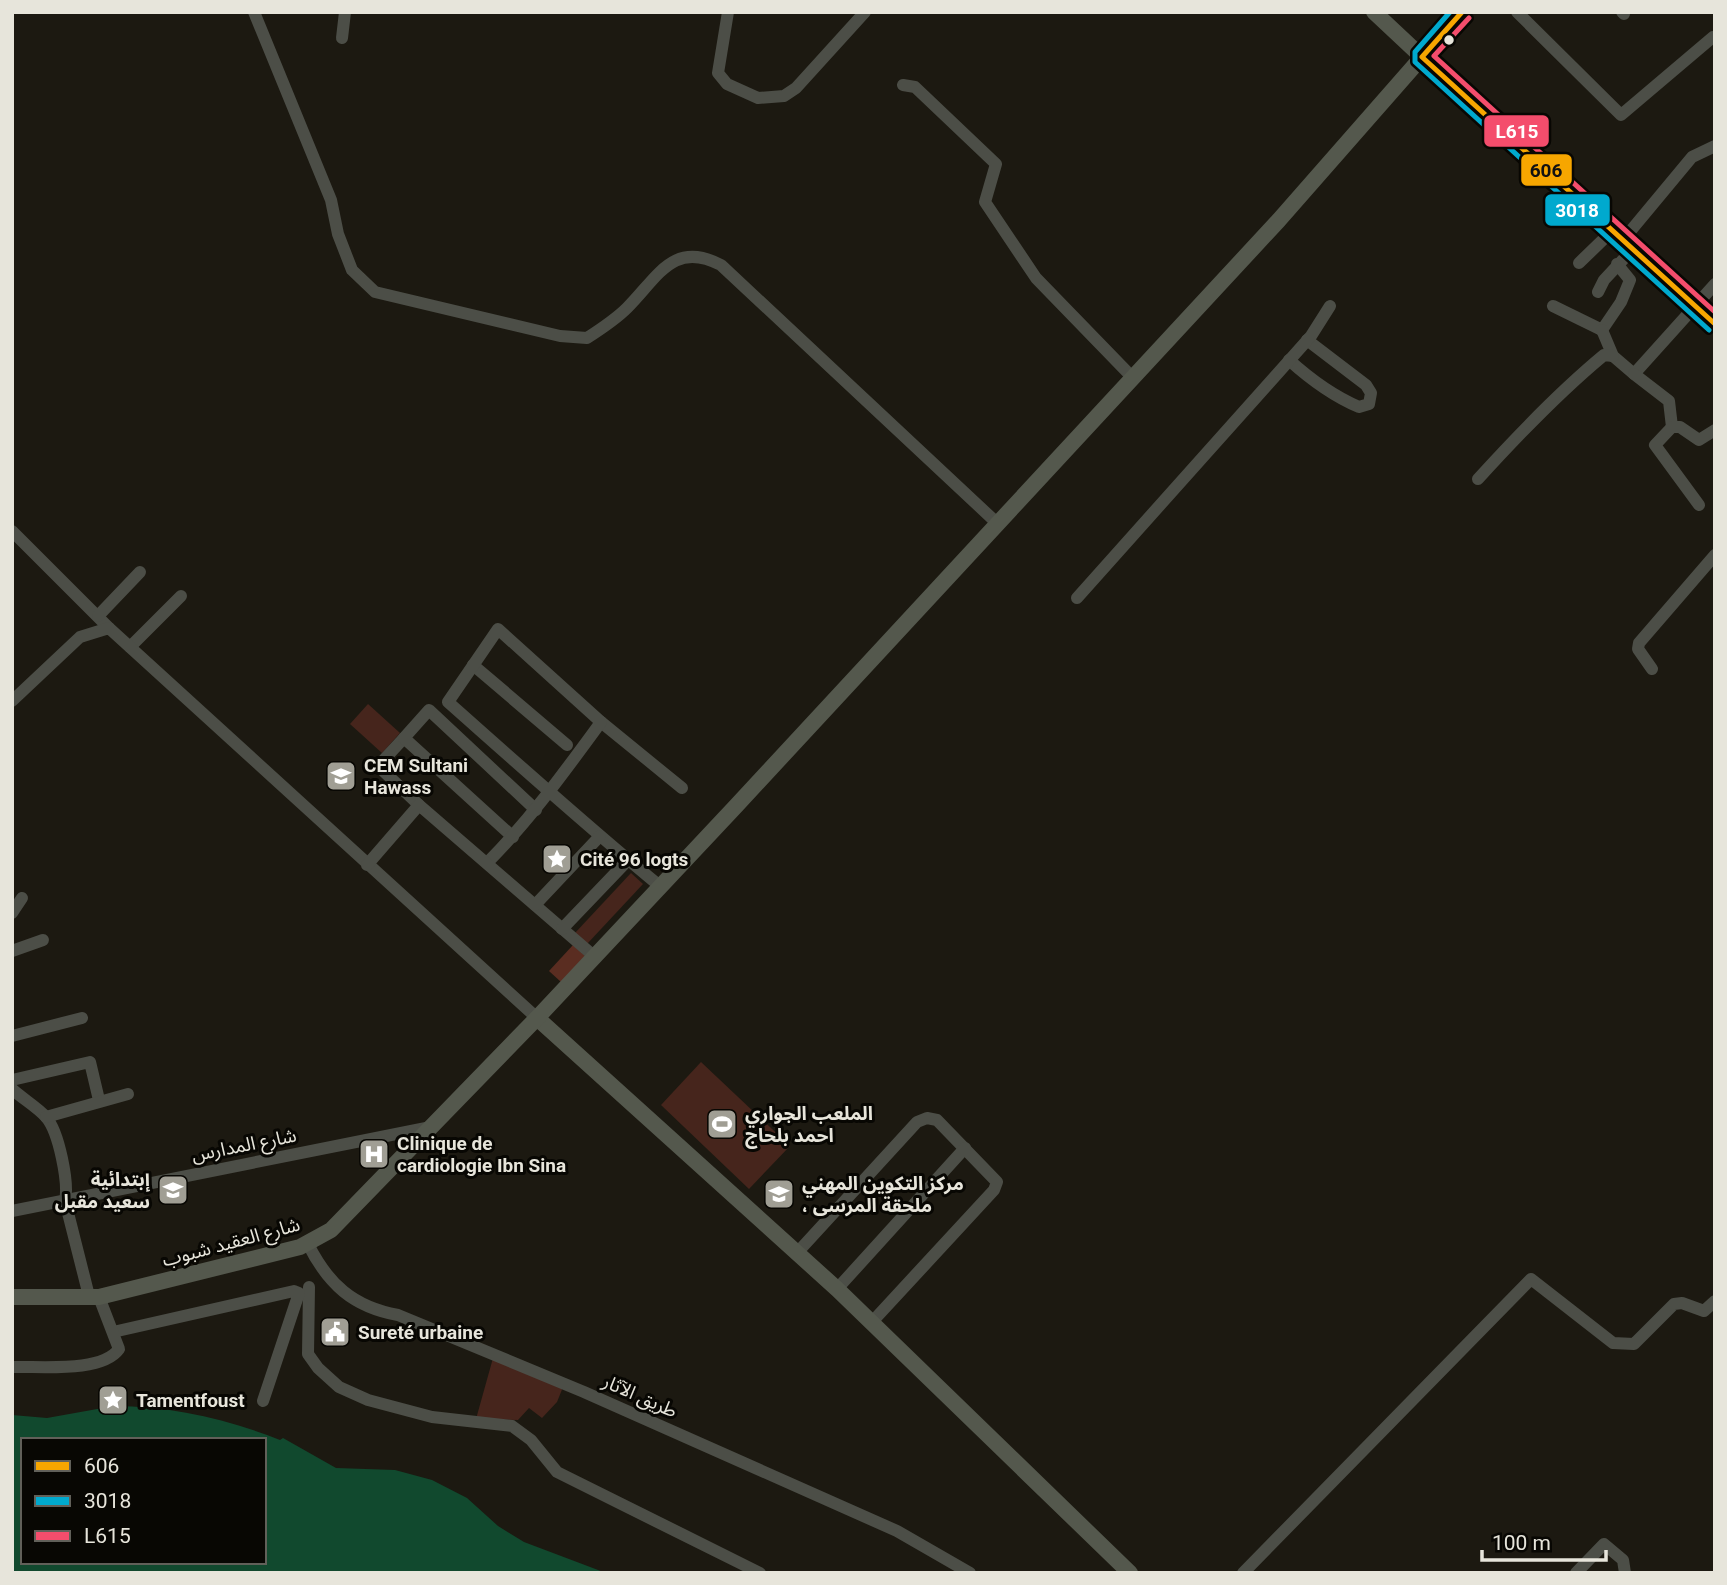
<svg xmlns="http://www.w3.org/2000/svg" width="1727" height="1585" font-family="Roboto,'Noto Sans Arabic',sans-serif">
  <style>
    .green { fill: #46251c }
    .forest { fill: #5a2d21 }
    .water { fill: #11492e; fill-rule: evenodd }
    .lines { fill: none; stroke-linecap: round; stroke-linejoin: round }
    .minor { stroke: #4c4e47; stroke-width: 12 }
    .major { stroke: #54584d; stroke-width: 16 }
    .bus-1-casing { stroke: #080703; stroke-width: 10 }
    .bus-2-casing { stroke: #080703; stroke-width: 10 }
    .bus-3-casing { stroke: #080703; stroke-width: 10 }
    .bus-1 { stroke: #f7a600; stroke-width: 5 }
    .bus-2 { stroke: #00a9ce; stroke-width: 5 }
    .bus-3 { stroke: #f44d6c; stroke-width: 5 }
    .bus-dot { fill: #e7e5db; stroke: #080703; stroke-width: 2.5 }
    .labels { text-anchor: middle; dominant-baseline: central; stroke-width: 6; stroke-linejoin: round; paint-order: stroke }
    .poi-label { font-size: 19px; font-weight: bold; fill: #e7e5db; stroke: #080703; text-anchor: start }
    .street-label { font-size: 19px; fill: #e7e5db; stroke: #080703 }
    .line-badge { stroke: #080703; stroke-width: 2.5 }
    .badge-label { font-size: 19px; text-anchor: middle; font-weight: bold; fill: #fff }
    .pale-badge-label { font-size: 19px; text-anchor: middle; font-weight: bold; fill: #111 }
  </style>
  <rect width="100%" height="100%" fill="#1c1911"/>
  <!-- green -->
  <g class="green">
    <path d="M 368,704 L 400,733 L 382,753 L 350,724 Z"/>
    <path d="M 631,873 L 643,884 L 587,944 L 575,933 Z"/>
    <path d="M 701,1062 L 790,1146 L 749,1189 L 661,1105 Z"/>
    <path d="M 493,1358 L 563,1387 L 557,1402 L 542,1418 L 529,1408 L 518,1420 L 476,1419 Z"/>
  </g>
  <!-- forest -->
  <path class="forest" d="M 573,945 L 585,956 L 561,982 L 549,971 Z"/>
  <!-- water -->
  <path class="water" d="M 114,1406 C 171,1406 227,1419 280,1440 L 283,1438 L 336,1468 L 395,1470 L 432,1480 L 467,1498 L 498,1526 L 524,1542 L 606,1573 L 12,1573 L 12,1415 L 47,1418 ZM 23,1440 L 264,1440 L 264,1562 L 23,1562 Z"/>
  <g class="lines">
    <!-- minor -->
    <g class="minor">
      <path d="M 254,12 L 331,200 L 338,234 L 352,270 L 375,292 L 560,336 L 587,338 C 601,329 615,320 627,308 C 658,277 673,240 721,265 L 998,524"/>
      <path d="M 728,12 L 718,73 L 727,84 L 758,98 L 784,96 L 796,88 L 865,12"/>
      <path d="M 1517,12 L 1621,115 L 1713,37"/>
      <path d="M 1622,12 L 1624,14"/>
      <path d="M 342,38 L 345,12"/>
      <path d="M 903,85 L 915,87 L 996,164 L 985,202 L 1036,278 L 1133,378"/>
      <path d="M 1623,240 L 1692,157 L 1715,146"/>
      <path d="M 1579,263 L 1612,231"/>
      <path d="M 1598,292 L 1604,280 L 1633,249"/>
      <path d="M 1553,306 L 1602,330 L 1621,302 L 1630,280 L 1617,264"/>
      <path d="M 1602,330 L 1613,356 L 1634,374 L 1715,284"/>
      <path d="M 1289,360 C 1310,379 1333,396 1359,407 L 1369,404 L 1371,393 L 1366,385 L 1307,340"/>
      <path d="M 1634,374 L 1669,401 L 1672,427"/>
      <path d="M 1478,479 C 1518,435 1558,393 1604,355 L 1613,356"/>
      <path d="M 1699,505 L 1655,445 L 1672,427 L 1680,427 L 1699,440 L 1715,430"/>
      <path d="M 12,531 L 109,628"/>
      <path d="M 1077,598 L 1311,336 L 1330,306"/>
      <path d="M 98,616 L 140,572"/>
      <path d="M 130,647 L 181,596"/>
      <path d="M 473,665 L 567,745"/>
      <path d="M 1652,669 L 1638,649 L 1639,643 L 1715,555"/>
      <path d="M 12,701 L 80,637 L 109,628 L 537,1018"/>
      <path d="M 601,722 L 682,788"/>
      <path d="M 404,738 L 378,766 L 419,805"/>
      <path d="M 513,837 L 404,738 L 429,710 L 536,810"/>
      <path d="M 487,863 C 530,820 565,771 601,722 L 498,629 L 448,702 C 518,764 588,827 661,887"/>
      <path d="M 367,865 L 419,805 L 595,957"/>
      <path d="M 535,905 L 600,836"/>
      <path d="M 12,913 L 22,898"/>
      <path d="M 562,929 L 628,860"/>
      <path d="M 12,951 L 43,940"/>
      <path d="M 12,1036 L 82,1018"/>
      <path d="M 12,1080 L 90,1062 L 99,1100"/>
      <path d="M 12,1089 C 23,1099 37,1107 46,1117 C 59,1132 69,1183 65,1201 L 89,1296"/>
      <path d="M 46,1117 L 128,1094"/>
      <path d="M 12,1211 L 431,1127"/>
      <path d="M 308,1244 C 328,1284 353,1307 398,1315 L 584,1392 L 897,1531 L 970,1573"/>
      <path d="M 796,1254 L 917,1122 L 927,1118 L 937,1120 L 997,1182 L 994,1190 L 872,1322"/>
      <path d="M 309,1287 L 308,1354 L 318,1368 L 339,1387 L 368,1400 L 432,1417 L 512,1426 L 531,1440 L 557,1472 L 760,1573"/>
      <path d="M 837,1289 L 965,1148"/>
      <path d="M 113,1332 L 294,1291 L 299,1293 L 263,1401"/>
      <path d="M 12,1367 C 40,1366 102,1373 119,1349 L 99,1297"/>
      <path d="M 1243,1573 L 1531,1279 L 1613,1343 L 1634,1344 L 1674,1304 L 1682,1303 L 1704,1311 L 1715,1301"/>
      <path d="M 1576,1573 L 1604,1544 L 1623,1560 L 1625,1573"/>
    </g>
    <!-- major -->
    <g class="major">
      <path d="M 1462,12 L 1422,57 L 1715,324"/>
      <path d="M 537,1018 L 837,1289 L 1130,1573"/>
      <path d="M 12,1297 L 99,1297 L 300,1247 L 331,1230 L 537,1018 L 736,806 L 1279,220 L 1422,57 L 1374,12"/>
    </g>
    <!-- bus-1 casing -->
    <g class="bus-1-casing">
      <path id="bus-1" d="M 1462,12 L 1422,57 L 1715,324"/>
    </g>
    <!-- bus-2 casing -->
    <g class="bus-2-casing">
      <path id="bus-2" d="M 1450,12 L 1415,52 L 1415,62 L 1709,330"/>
    </g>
    <!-- bus-3 casing -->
    <g class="bus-3-casing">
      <path id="bus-3" d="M 1469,18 L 1434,56 L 1715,312"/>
    </g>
    <!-- bus-1 -->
    <use href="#bus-1" class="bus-1"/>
    <!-- bus-2 -->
    <use href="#bus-2" class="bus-2"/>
    <!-- bus-3 -->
    <use href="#bus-3" class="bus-3"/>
  </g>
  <!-- icons -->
  <defs>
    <g id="school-square" transform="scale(1.575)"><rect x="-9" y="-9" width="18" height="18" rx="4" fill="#a09e94" stroke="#080703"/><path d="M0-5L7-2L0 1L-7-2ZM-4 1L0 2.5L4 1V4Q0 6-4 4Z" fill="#fff"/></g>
    <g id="sight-square" transform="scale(1.575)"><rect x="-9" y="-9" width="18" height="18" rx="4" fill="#a09e94" stroke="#080703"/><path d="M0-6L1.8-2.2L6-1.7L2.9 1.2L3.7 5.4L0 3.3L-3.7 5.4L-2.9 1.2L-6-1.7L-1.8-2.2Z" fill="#fff"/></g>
    <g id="stadium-square" transform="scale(1.575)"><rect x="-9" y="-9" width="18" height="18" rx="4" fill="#a09e94" stroke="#080703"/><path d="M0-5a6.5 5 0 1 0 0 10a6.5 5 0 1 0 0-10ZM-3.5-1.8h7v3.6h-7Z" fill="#fff"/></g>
    <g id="hospital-square" transform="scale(1.575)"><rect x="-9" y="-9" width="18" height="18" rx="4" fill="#a09e94" stroke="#080703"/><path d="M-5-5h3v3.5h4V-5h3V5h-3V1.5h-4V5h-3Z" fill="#fff"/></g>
    <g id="university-square" transform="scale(1.575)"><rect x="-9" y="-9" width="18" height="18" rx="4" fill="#a09e94" stroke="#080703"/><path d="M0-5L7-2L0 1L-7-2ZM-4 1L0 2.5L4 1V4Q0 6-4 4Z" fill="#fff"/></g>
    <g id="civic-square" transform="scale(1.575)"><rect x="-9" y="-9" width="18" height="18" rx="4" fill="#a09e94" stroke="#080703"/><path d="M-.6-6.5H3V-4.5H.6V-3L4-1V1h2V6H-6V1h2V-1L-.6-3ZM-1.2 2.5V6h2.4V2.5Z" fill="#fff"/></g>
  </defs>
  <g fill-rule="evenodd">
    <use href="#school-square" x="341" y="776"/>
    <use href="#sight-square" x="557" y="859"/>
    <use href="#stadium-square" x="722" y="1124"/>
    <use href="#hospital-square" x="374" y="1154"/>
    <use href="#school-square" x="173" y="1190"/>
    <use href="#university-square" x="779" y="1194"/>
    <use href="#civic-square" x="335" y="1332"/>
    <use href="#sight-square" x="113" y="1400"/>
  </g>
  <!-- markers -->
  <circle class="bus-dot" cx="1449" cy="40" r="6"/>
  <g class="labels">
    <!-- poi labels -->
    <g class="poi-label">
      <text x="364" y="765">CEM Sultani<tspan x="364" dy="22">Hawass</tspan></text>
      <text x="580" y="859">Cité 96 logts</text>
      <text x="745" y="1113">الملعب الجواري<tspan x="745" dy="22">احمد بلحاج</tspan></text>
      <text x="397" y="1143">Clinique de<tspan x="397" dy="22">cardiologie Ibn Sina</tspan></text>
      <text x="150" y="1179" text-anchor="end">إبتدائية<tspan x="150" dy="22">سعيد مقبل</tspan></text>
      <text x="802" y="1183">مركز التكوين المهني<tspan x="802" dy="22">، ملحقة المرسى</tspan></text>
      <text x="358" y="1332">Sureté urbaine</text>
      <text x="136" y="1400">Tamentfoust</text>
    </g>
    <!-- street labels -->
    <g class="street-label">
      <text transform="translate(244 1145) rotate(-11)">شارع المدارس</text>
      <text transform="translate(231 1242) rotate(-15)">شارع العقيد شبوب</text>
      <text transform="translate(640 1396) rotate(24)">طريق الآثار</text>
    </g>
  </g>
  <g class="line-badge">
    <rect x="1483" y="114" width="67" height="34" rx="7" fill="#f44d6c"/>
    <rect x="1520" y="153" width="53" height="34" rx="7" fill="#f7a600"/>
    <rect x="1544" y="193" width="67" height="34" rx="7" fill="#00a9ce"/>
  </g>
  <g class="badge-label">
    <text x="1517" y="138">L615</text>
    <text x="1577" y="217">3018</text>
  </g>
  <g class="pale-badge-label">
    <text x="1546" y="177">606</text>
  </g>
  <!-- border -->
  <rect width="1727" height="1585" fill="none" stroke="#e7e5db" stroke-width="28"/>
  <!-- legend -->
  <rect x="21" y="1438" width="245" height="126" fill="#080703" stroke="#616059" stroke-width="2"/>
  <rect x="35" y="1461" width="35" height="10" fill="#f7a600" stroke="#616059" stroke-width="2"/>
  <text x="84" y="1473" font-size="21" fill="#e7e5db">606</text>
  <rect x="35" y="1496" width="35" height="10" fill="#00a9ce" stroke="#616059" stroke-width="2"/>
  <text x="84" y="1508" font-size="21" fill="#e7e5db">3018</text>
  <rect x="35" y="1531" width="35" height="10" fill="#f44d6c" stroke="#616059" stroke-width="2"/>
  <text x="84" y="1543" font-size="21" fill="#e7e5db">L615</text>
  <!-- scale -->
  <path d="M1482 1550v10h124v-10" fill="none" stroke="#e7e5db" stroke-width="3.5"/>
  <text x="1492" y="1550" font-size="21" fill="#e7e5db" stroke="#080703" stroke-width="5" paint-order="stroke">100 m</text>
</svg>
